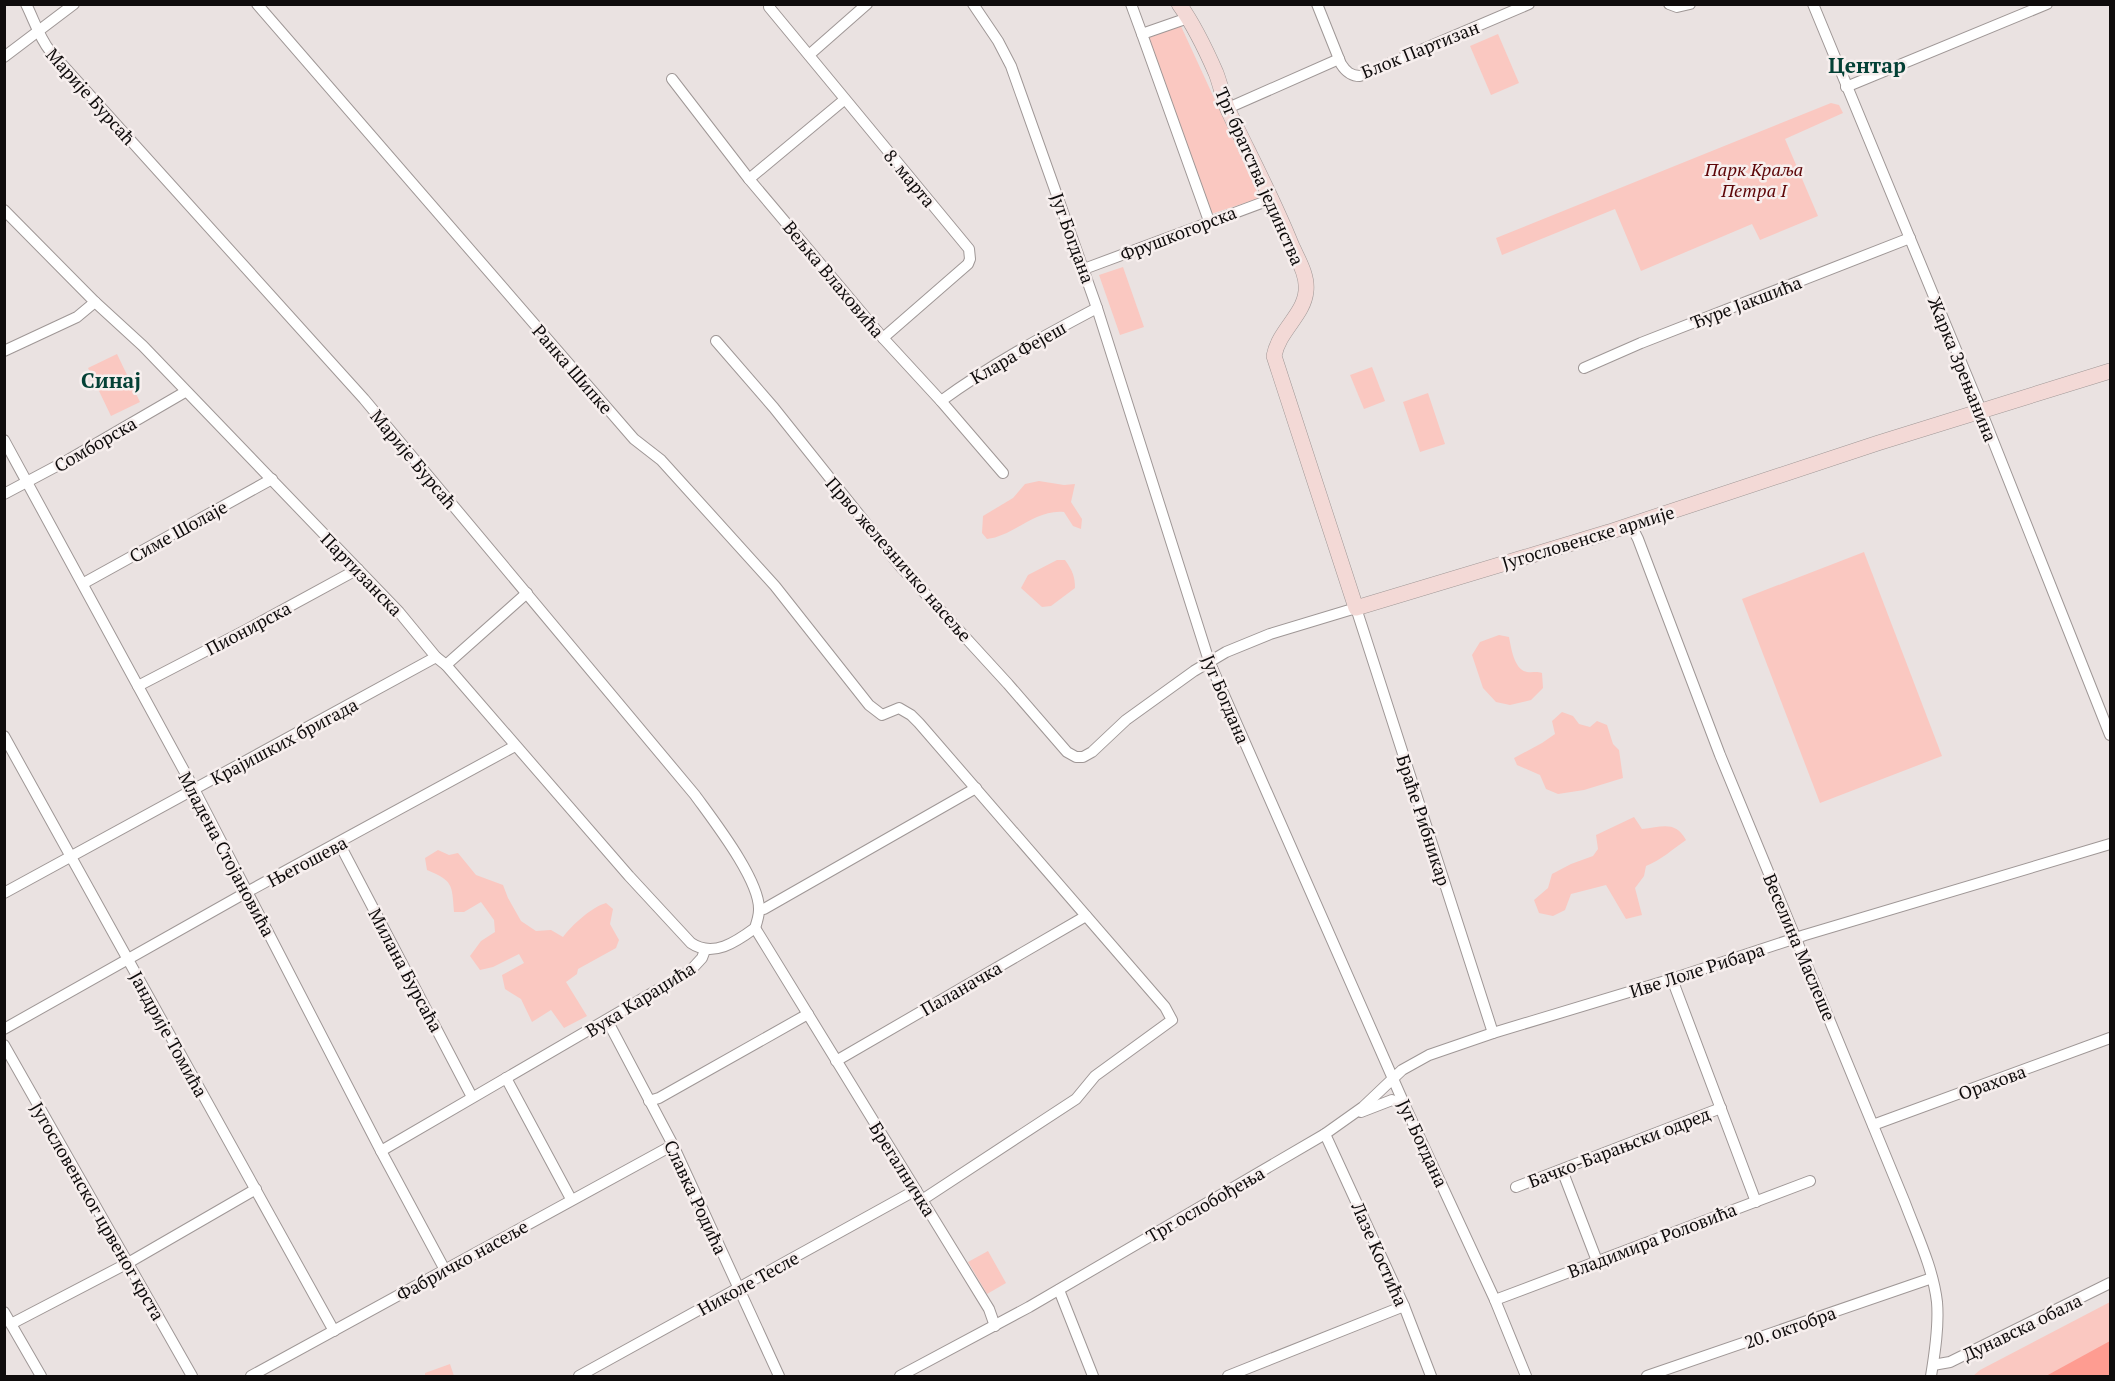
<svg xmlns="http://www.w3.org/2000/svg" width="2115" height="1381" font-family="'PT Serif',serif">
  <style>
    .green { fill: #fac8c1 }
    .water { fill: #fe9c91 }
    .lines { fill: none; stroke-linecap: round; stroke-linejoin: round }
    .street-casing { stroke: #9f9796; stroke-width: 12 }
    .secondary-casing { stroke: #9f9796; stroke-width: 16 }
    .street { stroke: #fff; stroke-width: 10 }
    .secondary { stroke: #f3d9d6; stroke-width: 15 }
    .labels { text-anchor: middle; dominant-baseline: central; stroke-width: 5; stroke-linejoin: round; paint-order: stroke }
    .street-label { font-size: 18px; fill: #0f0c0c; stroke: #f7efee }
    .park-label { font-size: 18px; font-style: italic; fill: #5d0507; stroke: #f7efee }
    .quarter-label { font-size: 21px; font-weight: bold; fill: #044136; stroke: #f7efee }
  </style>
  <rect width="100%" height="100%" fill="#eae2e1"/>
  <!-- green -->
  <g class="green">
    <path d="M 1180,24 L 1260,198 L 1211,214 L 1148,36 Z"/>
    <path d="M 1498,34 L 1519,83 L 1491,95 L 1470,46 Z"/>
    <path d="M 1831,103 L 1839,105 L 1843,113 L 1785,139 L 1818,216 L 1760,240 L 1752,224 L 1641,271 L 1615,209 L 1502,255 L 1496,238 Z"/>
    <path d="M 1123,267 L 1144,327 L 1120,335 L 1099,275 Z"/>
    <path d="M 117,354 L 140,402 L 111,416 L 88,368 Z"/>
    <path d="M 1372,367 L 1385,401 L 1364,409 L 1350,375 Z"/>
    <path d="M 1428,393 L 1445,444 L 1420,452 L 1403,402 Z"/>
    <path d="M 1039,481 L 1064,485 L 1075,484 L 1071,502 L 1082,519 L 1081,529 L 1073,526 L 1064,512 C 1035,509 1014,536 987,539 L 982,533 L 983,516 L 1013,498 L 1025,484 Z"/>
    <path d="M 1864,552 L 1942,756 L 1820,803 L 1742,599 Z"/>
    <path d="M 1057,560 L 1065,560 C 1072,570 1075,576 1075,588 L 1051,606 L 1042,607 L 1021,588 L 1028,575 Z"/>
    <path d="M 1499,635 L 1509,637 C 1511,647 1514,670 1527,672 C 1533,673 1536,671 1542,673 L 1543,688 L 1531,700 L 1510,705 L 1496,702 L 1483,688 L 1472,655 L 1480,642 Z"/>
    <path d="M 1562,712 L 1573,716 L 1579,724 L 1590,727 L 1597,721 L 1607,725 L 1613,744 L 1619,750 L 1623,778 L 1584,790 L 1558,794 L 1546,789 L 1540,775 L 1517,765 L 1514,758 L 1542,743 L 1555,734 L 1552,721 Z"/>
    <path d="M 1634,817 L 1642,829 C 1662,827 1675,820 1686,840 C 1673,849 1661,860 1646,866 L 1644,876 L 1635,888 L 1642,915 L 1626,919 L 1606,885 L 1571,894 L 1565,910 L 1553,916 L 1539,913 L 1534,900 L 1548,888 L 1552,874 L 1571,864 L 1593,856 L 1598,849 L 1596,835 Z"/>
    <path d="M 438,850 L 449,855 L 458,853 L 476,875 L 503,885 L 508,898 L 521,921 L 536,931 L 551,930 L 563,937 C 572,925 592,907 606,903 L 613,909 L 610,924 L 619,940 L 616,948 L 578,969 L 577,974 L 566,982 L 587,1016 L 564,1028 L 551,1010 L 532,1022 L 521,999 L 505,989 L 502,975 L 524,963 L 519,954 L 493,967 L 480,970 L 470,956 L 481,941 L 495,932 L 494,920 L 481,902 L 464,912 L 454,912 C 452,884 453,881 427,870 L 425,858 Z"/>
    <path d="M 988,1251 L 1006,1283 L 987,1294 L 968,1262 Z"/>
    <path d="M 2110,1302 L 2110,1376 L 1973,1376 L 1980,1370 Z"/>
    <path d="M 450,1364 L 454,1376 L 425,1376 L 425,1373 Z"/>
  </g>
  <!-- water -->
  <path class="water" d="M 2110,1341 L 2110,1376 L 2046,1376 Z"/>
  <g class="lines">
    <!-- street casing -->
    <g class="street-casing">
      <g id="street">
        <path d="M 257,4 L 634,439 L 661,460 L 775,586 L 869,705 L 882,715 L 899,708 L 911,715 L 919,723 L 1165,1007 L 1172,1020 L 1095,1076 L 1076,1099 L 922,1200"/>
        <path d="M 973,4 L 998,41 L 1011,66 L 1097,308 L 1209,661 L 1405,1106 L 1495,1300 L 1526,1376"/>
        <path d="M 1131,4 L 1142,34"/>
        <path d="M 1317,4 L 1341,64 C 1346,72 1351,76 1360,76 L 1529,4"/>
        <path d="M 1669,4 L 1677,7 L 1690,4"/>
        <path d="M 1813,4 L 1978,403 L 2110,735"/>
        <path d="M 769,7 L 969,249 L 970,259 L 968,264 L 883,338"/>
        <path d="M 1188,18 L 1142,34 L 1209,221"/>
        <path d="M 809,55 L 867,4"/>
        <path d="M 4,57 L 74,4"/>
        <path d="M 672,79 L 749,179 L 883,338 L 941,401 L 1003,473"/>
        <path d="M 1846,87 L 2047,4"/>
        <path d="M 1228,108 L 1339,59"/>
        <path d="M 749,179 L 844,100"/>
        <path d="M 4,210 L 95,302 L 143,346 L 399,612 L 436,657 L 446,665 L 629,876 L 691,943 C 713,958 736,942 755,928 C 757,922 759,916 759,910 C 760,880 713,820 695,795 L 364,399 L 50,51 C 39,37 34,20 26,4"/>
        <path d="M 1084,269 L 1272,199"/>
        <path d="M 716,341 L 774,408 L 900,566 L 1008,684 L 1067,752 L 1076,757 L 1083,757 L 1092,752 L 1126,720 L 1194,671 L 1226,652 L 1270,634 L 1356,608 L 1493,1033"/>
        <path d="M 4,351 L 77,317 L 95,302"/>
        <path d="M 1584,368 L 1641,343 L 1910,238"/>
        <path d="M 941,401 C 990,365 1044,336 1097,308"/>
        <path d="M 4,440 L 194,789 L 381,1151 L 445,1270"/>
        <path d="M 4,494 L 68,460 L 185,392"/>
        <path d="M 1631,525 L 1638,539 L 1720,755 L 1905,1203 C 1917,1235 1933,1268 1937,1302 C 1939,1326 1935,1352 1931,1376"/>
        <path d="M 84,583 L 272,479"/>
        <path d="M 446,665 L 527,593"/>
        <path d="M 138,686 L 246,630 L 358,569"/>
        <path d="M 4,736 L 334,1331"/>
        <path d="M 339,843 L 472,1097"/>
        <path d="M 4,893 L 436,657"/>
        <path d="M 759,908 L 764,909 L 771,905 L 976,788"/>
        <path d="M 755,928 L 989,1309 L 995,1326"/>
        <path d="M 1672,979 L 1756,1202"/>
        <path d="M 607,1020 L 673,1145 L 779,1376"/>
        <path d="M 4,1029 L 247,892 L 515,746"/>
        <path d="M 4,1045 L 192,1376"/>
        <path d="M 836,1061 L 1086,916"/>
        <path d="M 506,1078 L 571,1199"/>
        <path d="M 649,1101 L 659,1098 L 698,1076 L 808,1014"/>
        <path d="M 1361,1112 L 1392,1100 L 1405,1106"/>
        <path d="M 1873,1125 L 2110,1038"/>
        <path d="M 1325,1134 L 1404,1306 L 1431,1376"/>
        <path d="M 381,1151 L 690,971 L 702,958 L 705,950"/>
        <path d="M 1562,1170 L 1597,1261"/>
        <path d="M 1516,1187 L 1721,1108"/>
        <path d="M 1059,1290 L 1093,1376"/>
        <path d="M 1495,1300 L 1810,1181"/>
        <path d="M 4,1312 L 41,1376"/>
        <path d="M 11,1324 L 128,1263 L 256,1189"/>
        <path d="M 1933,1365 L 1950,1362 L 2110,1283"/>
        <path d="M 251,1376 L 673,1145"/>
        <path d="M 579,1376 L 916,1190"/>
        <path d="M 900,1376 L 1029,1307 L 1325,1134 L 1363,1107 L 1402,1070 L 1429,1055 L 1493,1033 L 1672,979 L 1805,935 L 2110,844"/>
        <path d="M 1228,1376 L 1404,1306"/>
        <path d="M 1647,1376 L 1932,1278"/>
      </g>
    </g>
    <!-- secondary casing -->
    <g class="secondary-casing">
      <path id="secondary" d="M 1179,4 C 1194,25 1206,50 1216,73 C 1221,86 1223,99 1229,112 C 1250,156 1273,199 1291,244 C 1297,258 1308,275 1306,291 C 1304,315 1279,330 1274,356 L 1356,608 L 1609,532 L 1878,443 L 2110,371"/>
    </g>
    <!-- street -->
    <use href="#street" class="street"/>
    <!-- secondary -->
    <use href="#secondary" class="secondary"/>
  </g>
  <g class="labels">
    <!-- street labels -->
    <g class="street-label">
      <text transform="translate(1420 49) rotate(-22)">Блок Партизан</text>
      <text transform="translate(91 96) rotate(48)">Марије Бурсаћ</text>
      <text transform="translate(1260 176) rotate(66)">Трг братства јединства</text>
      <text transform="translate(910 178) rotate(50)">8. марта</text>
      <text transform="translate(1178 233) rotate(-21)">Фрушкогорска</text>
      <text transform="translate(1073 238) rotate(70)">Југ Богдана</text>
      <text transform="translate(834 279) rotate(50)">Вељка Влаховића</text>
      <text transform="translate(1746 302) rotate(-21)">Ђуре Јакшића</text>
      <text transform="translate(1018 352) rotate(-30)">Клара Фејеш</text>
      <text transform="translate(573 369) rotate(49)">Ранка Шипке</text>
      <text transform="translate(1963 369) rotate(68)">Жарка Зрењанина</text>
      <text transform="translate(95 444) rotate(-30)">Сомборска</text>
      <text transform="translate(414 459) rotate(50)">Марије Бурсаћ</text>
      <text transform="translate(178 531) rotate(-29)">Симе Шолаје</text>
      <text transform="translate(1588 537) rotate(-17)">Југословенске армије</text>
      <text transform="translate(899 559) rotate(49)">Прво железничко насеље</text>
      <text transform="translate(362 574) rotate(46)">Партизанска</text>
      <text transform="translate(248 628) rotate(-28)">Пионирска</text>
      <text transform="translate(1226 699) rotate(67)">Југ Богдана</text>
      <text transform="translate(284 741) rotate(-28)">Крајишких бригада</text>
      <text transform="translate(1424 820) rotate(72)">Браће Рибникар</text>
      <text transform="translate(227 854) rotate(62)">Младена Стојановића</text>
      <text transform="translate(307 861) rotate(-28)">Његошева</text>
      <text transform="translate(1800 947) rotate(67)">Веселина Маслеше</text>
      <text transform="translate(406 970) rotate(62)">Милана Бурсаћа</text>
      <text transform="translate(1697 970) rotate(-18)">Иве Лоле Рибара</text>
      <text transform="translate(961 988) rotate(-30)">Паланачка</text>
      <text transform="translate(640 999) rotate(-32)">Вука Караџића</text>
      <text transform="translate(169 1034) rotate(61)">Јандрије Томића</text>
      <text transform="translate(1992 1082) rotate(-20)">Орахова</text>
      <text transform="translate(1423 1143) rotate(65)">Југ Богдана</text>
      <text transform="translate(1619 1147) rotate(-21)">Бачко-Барањски одред</text>
      <text transform="translate(903 1169) rotate(58)">Брегалничка</text>
      <text transform="translate(696 1197) rotate(65)">Славка Родића</text>
      <text transform="translate(1205 1204) rotate(-30)">Трг ослобођења</text>
      <text transform="translate(98 1211) rotate(60)">Југословенског црвеног крста</text>
      <text transform="translate(1652 1240) rotate(-21)">Владимира Роловића</text>
      <text transform="translate(1380 1254) rotate(66)">Лазе Костића</text>
      <text transform="translate(462 1260) rotate(-29)">Фабричко насеље</text>
      <text transform="translate(748 1283) rotate(-29)">Николе Тесле</text>
      <text transform="translate(1790 1327) rotate(-19)">20. октобра</text>
      <text transform="translate(2022 1327) rotate(-26)">Дунавска обала</text>
    </g>
    <!-- park labels -->
    <g class="park-label">
      <text x="1754" y="169">Парк Краља<tspan x="1754" dy="21">Петра I</tspan></text>
    </g>
    <!-- quarter labels -->
    <g class="quarter-label">
      <text x="1867" y="65">Центар</text>
      <text x="111" y="380">Синај</text>
    </g>
  </g>
  <!-- border -->
  <rect width="2115" height="1381" fill="none" stroke="#0f0c0c" stroke-width="12"/>
</svg>
